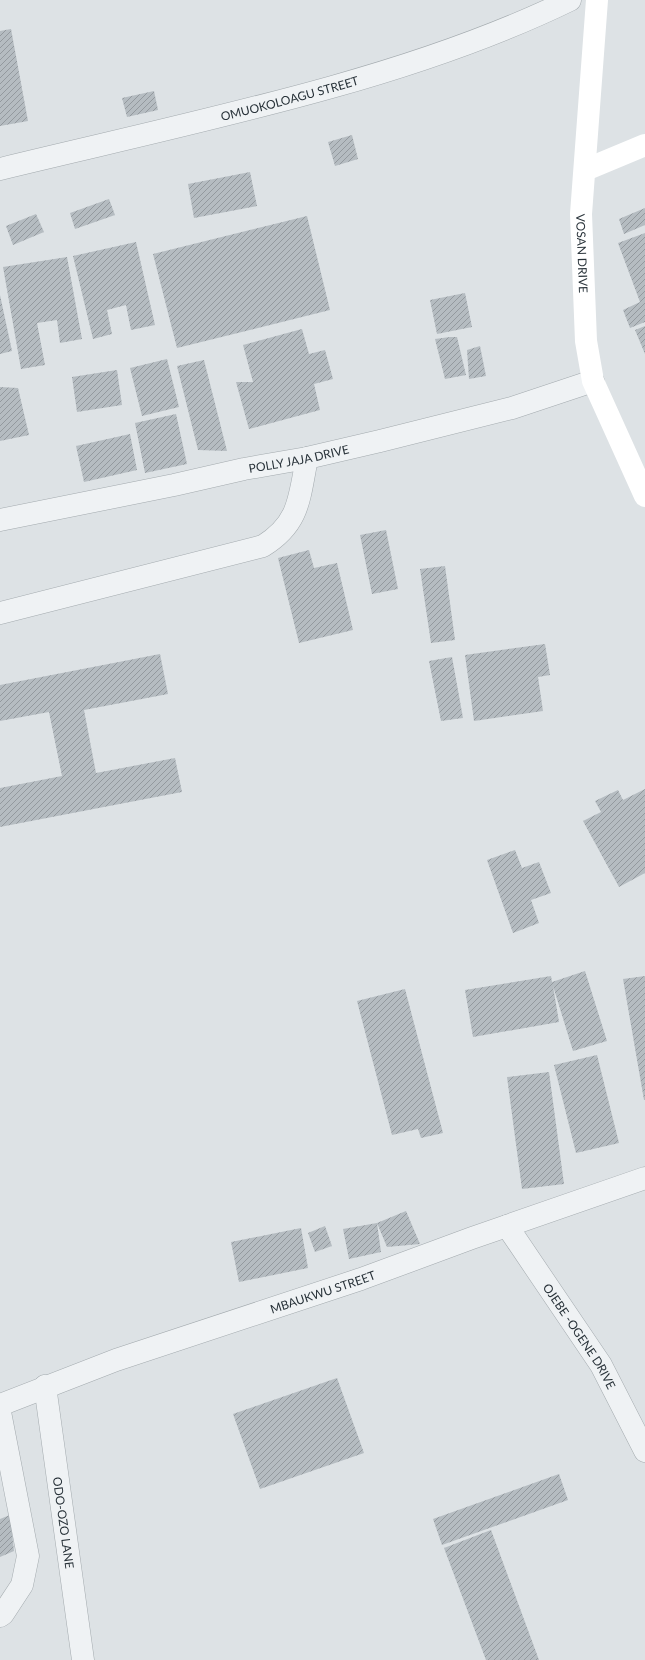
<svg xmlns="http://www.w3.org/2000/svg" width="645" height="1660" font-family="Lato,sans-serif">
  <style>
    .building { fill: url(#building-hatch) }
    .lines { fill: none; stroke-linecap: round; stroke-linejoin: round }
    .street-casing { stroke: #a3aaae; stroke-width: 23 }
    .street { stroke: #eff2f4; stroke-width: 22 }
    .secondary { stroke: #fff; stroke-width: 22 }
    .labels { text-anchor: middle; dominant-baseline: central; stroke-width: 3.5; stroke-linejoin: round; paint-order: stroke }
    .street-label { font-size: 12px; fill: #283239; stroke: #ecf0f3 }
  </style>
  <defs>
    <pattern id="building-hatch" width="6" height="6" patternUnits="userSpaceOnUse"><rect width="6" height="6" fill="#b5bcc1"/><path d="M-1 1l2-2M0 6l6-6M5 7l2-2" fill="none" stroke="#93999e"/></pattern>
  </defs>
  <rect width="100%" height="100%" fill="#dde2e5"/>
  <!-- building -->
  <g class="building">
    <path d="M 11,29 L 28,121 L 0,126 L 0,31 Z"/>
    <path d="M 154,91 L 158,110 L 127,117 L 122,98 Z"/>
    <path d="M 352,135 L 358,159 L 335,166 L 328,142 Z"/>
    <path d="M 250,172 L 257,206 L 194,218 L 188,184 Z"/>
    <path d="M 109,199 L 115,215 L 75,229 L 70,213 Z"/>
    <path d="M 645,208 L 645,225 L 624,234 L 619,219 Z"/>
    <path d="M 36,214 L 44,232 L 13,245 L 6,226 Z"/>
    <path d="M 307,216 L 330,310 L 177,348 L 153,254 Z"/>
    <path d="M 645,233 L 645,322 L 630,328 L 623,310 L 640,302 L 618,243 Z"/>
    <path d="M 136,242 L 155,325 L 131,330 L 126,305 L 107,310 L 112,334 L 93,339 L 73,256 Z"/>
    <path d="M 67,257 L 82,339 L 60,343 L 57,320 L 37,323 L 45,365 L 21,369 L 3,267 Z"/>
    <path d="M 465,293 L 472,327 L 437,334 L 430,300 Z"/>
    <path d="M 0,295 L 12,351 L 0,354 Z"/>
    <path d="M 645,326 L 645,354 L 635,330 Z"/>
    <path d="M 302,329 L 309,354 L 325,350 L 333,379 L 314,384 L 320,410 L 249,429 L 236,382 L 253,382 L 243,345 Z"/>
    <path d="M 450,337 L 457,337 L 466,375 L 445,379 L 435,339 Z"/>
    <path d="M 480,346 L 486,376 L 469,379 L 467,350 Z"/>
    <path d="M 167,359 L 179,407 L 142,416 L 130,368 Z"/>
    <path d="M 204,360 L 227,451 L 198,450 L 177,366 Z"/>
    <path d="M 117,370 L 122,405 L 77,412 L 72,377 Z"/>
    <path d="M 0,387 L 18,388 L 29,435 L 0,441 Z"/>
    <path d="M 176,414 L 187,464 L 145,473 L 135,423 Z"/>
    <path d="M 130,434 L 137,470 L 84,482 L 76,446 Z"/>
    <path d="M 386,530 L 398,589 L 372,594 L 360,535 Z"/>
    <path d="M 309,550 L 314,568 L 337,563 L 353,630 L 299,643 L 278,558 Z"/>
    <path d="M 445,566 L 455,640 L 431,643 L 420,569 Z"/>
    <path d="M 545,644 L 550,675 L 538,677 L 543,711 L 474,721 L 465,655 Z"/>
    <path d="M 160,654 L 168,694 L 84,710 L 96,773 L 175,758 L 182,792 L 0,827 L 0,788 L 62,776 L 49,712 L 0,721 L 0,685 Z"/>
    <path d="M 452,657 L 463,718 L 441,721 L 429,661 Z"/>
    <path d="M 645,789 L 645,873 L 619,887 L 583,821 L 601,812 L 595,801 L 618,790 L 623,800 Z"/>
    <path d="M 515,850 L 522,868 L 539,862 L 551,893 L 531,900 L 539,923 L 513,933 L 487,860 Z"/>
    <path d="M 585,971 L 607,1041 L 573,1051 L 553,986 L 559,1022 L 473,1037 L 465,990 L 551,976 L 552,982 Z"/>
    <path d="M 645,976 L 645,1100 L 644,1100 L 623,979 Z"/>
    <path d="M 405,989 L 443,1133 L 421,1138 L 418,1129 L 392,1135 L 357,1001 Z"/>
    <path d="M 597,1055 L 619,1143 L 576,1153 L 554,1065 Z"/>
    <path d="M 549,1072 L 564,1184 L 522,1189 L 507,1077 Z"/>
    <path d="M 406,1211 L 420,1244 L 387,1247 L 377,1223 L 381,1252 L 349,1259 L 343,1229 L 377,1223 Z"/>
    <path d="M 325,1226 L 332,1246 L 315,1252 L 308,1233 Z"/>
    <path d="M 301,1228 L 308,1268 L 239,1282 L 231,1242 Z"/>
    <path d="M 337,1378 L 364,1453 L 260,1489 L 233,1414 Z"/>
    <path d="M 559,1474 L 568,1500 L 442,1545 L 433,1519 Z"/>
    <path d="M 10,1515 L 14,1551 L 0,1557 L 0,1519 Z"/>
    <path d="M 491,1530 L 539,1660 L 486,1660 L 444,1548 Z"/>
  </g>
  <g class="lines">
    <!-- street casing -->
    <g class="street-casing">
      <g id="street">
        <path id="s1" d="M 0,169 C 111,142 222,118 332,87 C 414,64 494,37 570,0"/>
        <path id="s2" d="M 0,520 L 174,485 L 244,469 L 307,458 L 380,441 L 512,408 L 593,381"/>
        <path d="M 0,613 L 263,546 C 300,523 299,498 307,458"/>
        <path id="s3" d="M 507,1226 L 601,1365 L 645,1451"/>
        <path id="s4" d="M 45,1386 L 83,1660"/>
        <path id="s5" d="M 0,1405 L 116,1360 L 361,1279 L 472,1238 L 645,1178"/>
        <path d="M 0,1412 L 28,1556 L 22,1585 L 3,1614 L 0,1616"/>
      </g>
    </g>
    <!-- street -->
    <use href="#street" class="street"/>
    <!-- secondary -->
    <g class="secondary">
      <path id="s6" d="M 597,0 L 581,214 L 586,341 L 593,381 L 645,496"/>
      <path d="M 585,170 L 645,145"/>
    </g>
  </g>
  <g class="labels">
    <!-- street labels -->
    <g class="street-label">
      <text stroke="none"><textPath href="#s1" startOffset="298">OMUOKOLOAGU STREET</textPath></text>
      <text stroke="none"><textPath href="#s6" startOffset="254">VOSAN DRIVE</textPath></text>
      <text stroke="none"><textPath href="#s2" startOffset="305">POLLY JAJA DRIVE</textPath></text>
      <text stroke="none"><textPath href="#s5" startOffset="342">MBAUKWU STREET</textPath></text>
      <text stroke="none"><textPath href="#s3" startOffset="132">OJEBE -OGENE DRIVE</textPath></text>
      <text stroke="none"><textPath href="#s4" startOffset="138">ODO-OZO LANE</textPath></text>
    </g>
  </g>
</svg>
